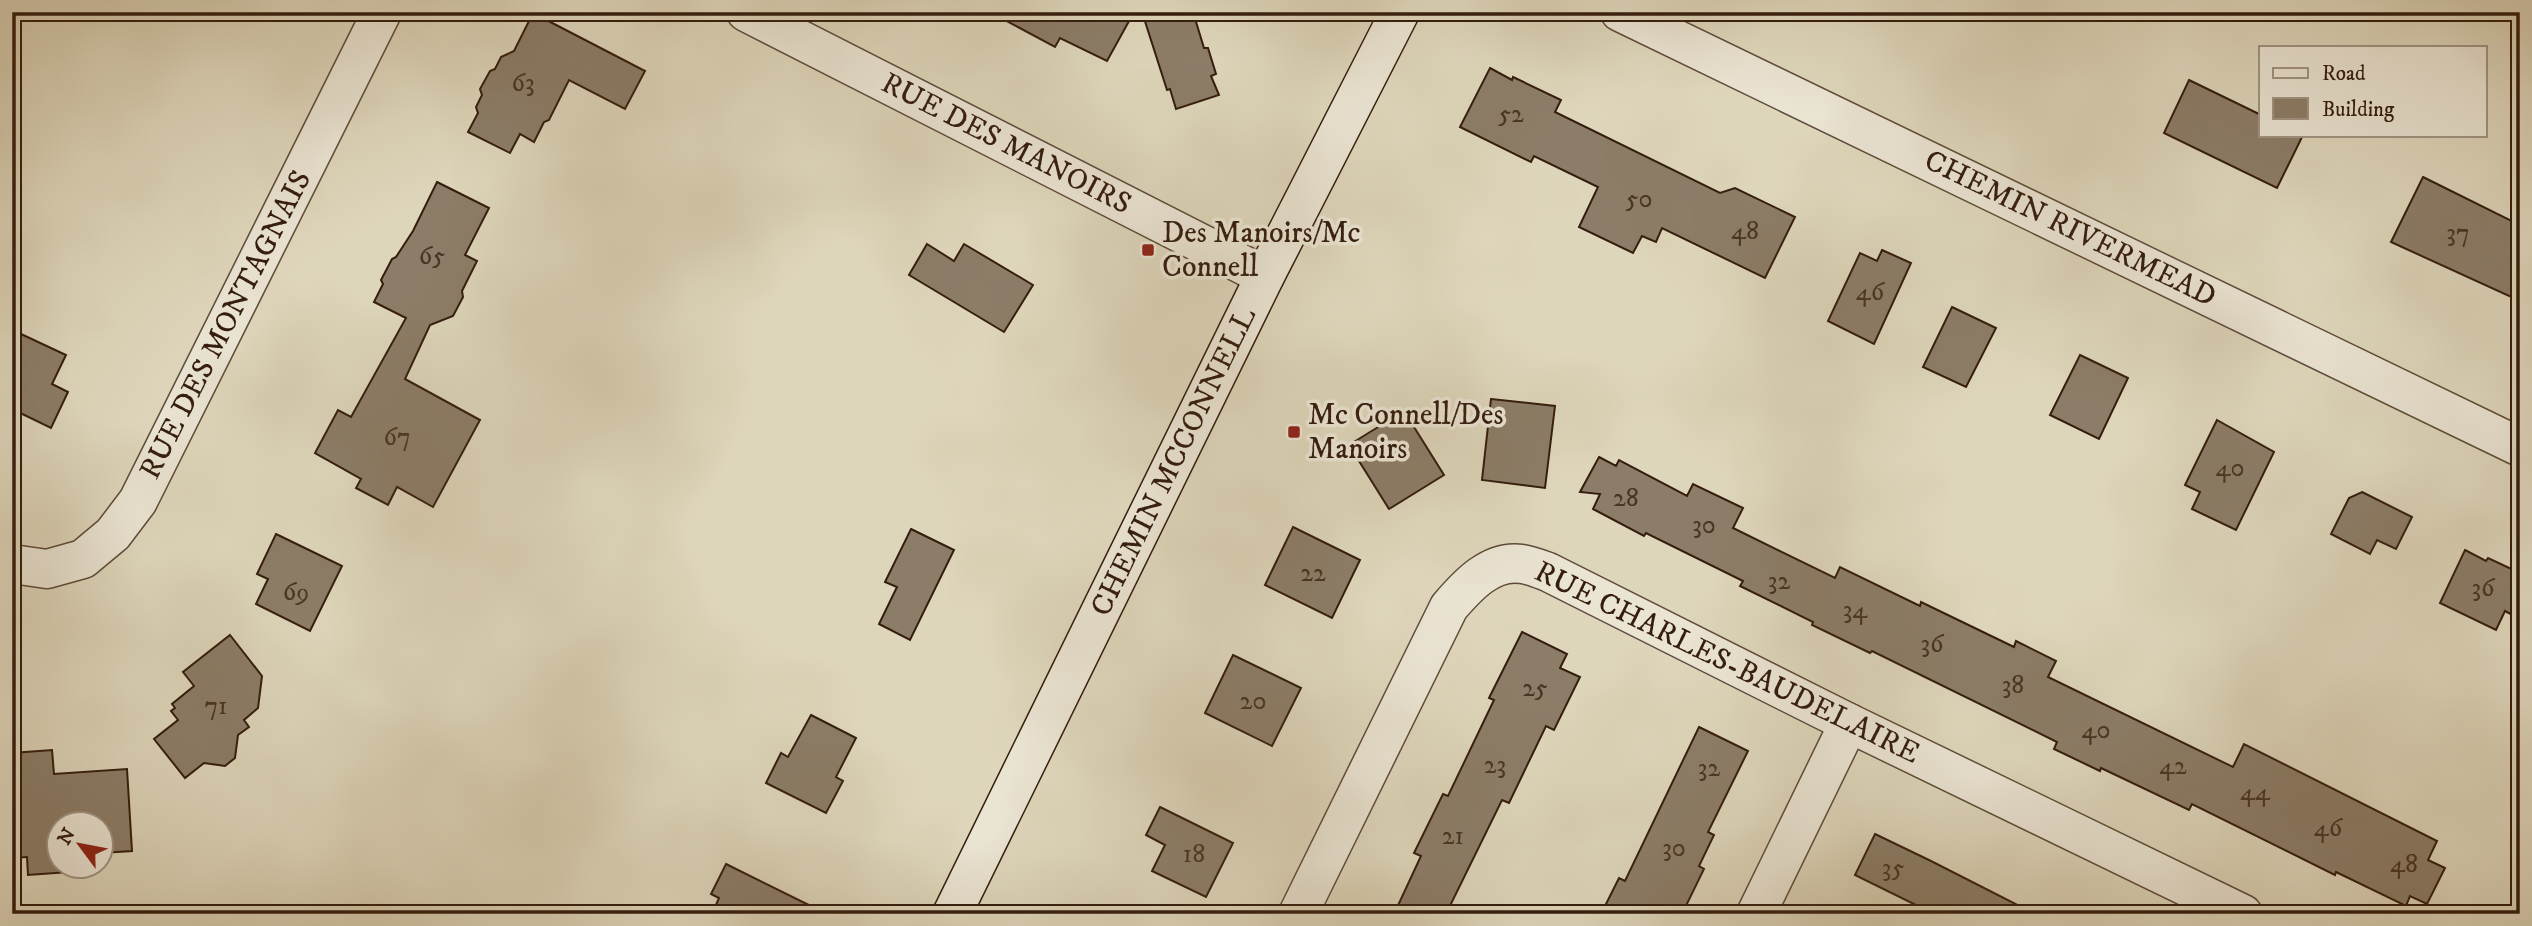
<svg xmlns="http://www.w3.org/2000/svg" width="2532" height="926" font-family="'IM FELL DW Pica',serif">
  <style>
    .building { fill: #8c7d68; stroke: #341d0e; stroke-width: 2 }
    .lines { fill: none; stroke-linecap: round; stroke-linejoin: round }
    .street-casing { stroke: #5e4b39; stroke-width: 41 }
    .secondary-casing { stroke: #341d0e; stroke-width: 41 }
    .street { stroke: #eae4d3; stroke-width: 38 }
    .secondary { stroke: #eae4d3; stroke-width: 38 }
    .poi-dot { fill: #8f2418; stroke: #eae4d3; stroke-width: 2.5 }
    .labels { text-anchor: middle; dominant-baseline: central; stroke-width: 7; stroke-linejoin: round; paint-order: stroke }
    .number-label { font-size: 26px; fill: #4a3524 }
    .street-label { font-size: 30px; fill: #341d0e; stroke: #eae4d3 }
    .poi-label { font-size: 30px; fill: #341d0e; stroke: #eae4d3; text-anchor: start }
  </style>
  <rect width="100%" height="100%" fill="#ded6bb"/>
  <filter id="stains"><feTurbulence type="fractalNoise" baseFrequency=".00286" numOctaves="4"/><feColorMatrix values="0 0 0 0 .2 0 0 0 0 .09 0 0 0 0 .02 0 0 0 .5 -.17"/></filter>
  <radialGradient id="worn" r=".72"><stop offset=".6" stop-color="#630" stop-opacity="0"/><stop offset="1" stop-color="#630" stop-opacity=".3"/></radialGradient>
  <!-- building -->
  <g class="building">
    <path d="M 990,12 L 1134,12 L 1107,61 L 1060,38 L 1055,47 Z"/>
    <path d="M 1142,12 L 1193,12 L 1204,48 L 1208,48 L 1216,74 L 1211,76 L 1219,95 L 1176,109 L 1170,89 L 1167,90 Z"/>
    <path d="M 533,13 L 645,71 L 625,109 L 569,80 L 549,120 L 544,122 L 534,142 L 520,134 L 510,153 L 468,132 L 478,113 L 476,107 L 482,95 L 480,89 L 490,71 L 495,69 L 501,57 L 514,51 Z"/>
    <path d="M 1490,68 L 1512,80 L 1513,77 L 1561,100 L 1555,112 L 1720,193 L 1735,188 L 1795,217 L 1765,278 L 1662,228 L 1656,242 L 1642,236 L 1633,253 L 1579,227 L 1598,187 L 1534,156 L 1531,162 L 1460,127 Z"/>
    <path d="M 2189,80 L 2261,115 L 2261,135 L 2303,135 L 2277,188 L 2164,133 Z"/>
    <path d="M 2423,177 L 2520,225 L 2520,301 L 2391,242 Z"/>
    <path d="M 437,182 L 489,208 L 465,255 L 477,261 L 462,291 L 463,297 L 453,316 L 430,325 L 405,379 L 480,420 L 433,507 L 397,487 L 388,505 L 356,488 L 361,479 L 315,453 L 338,410 L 351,417 L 406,318 L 374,302 L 383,284 L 381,280 L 392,259 L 396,257 L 413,231 Z"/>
    <path d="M 927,244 L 954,261 L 964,244 L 1033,285 L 1004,332 L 909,275 Z"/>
    <path d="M 1882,250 L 1911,263 L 1874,344 L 1828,321 L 1860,253 L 1877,261 Z"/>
    <path d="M 1952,307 L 1996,328 L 1966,387 L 1923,367 Z"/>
    <path d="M 21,334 L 66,355 L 52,384 L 68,392 L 51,428 L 12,409 L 12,353 Z"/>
    <path d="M 2080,355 L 2128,378 L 2099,439 L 2050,415 Z"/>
    <path d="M 1491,399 L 1555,406 L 1545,488 L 1482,480 Z"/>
    <path d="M 1404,411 L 1444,475 L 1389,509 L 1349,445 Z"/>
    <path d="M 2217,420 L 2274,452 L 2236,530 L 2192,509 L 2200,492 L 2185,485 Z"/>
    <path d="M 1599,457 L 1616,466 L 1619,460 L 1687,496 L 1693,484 L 1743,508 L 1733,528 L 1835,578 L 1840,567 L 1920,606 L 1921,602 L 2014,647 L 2016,641 L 2056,661 L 2048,677 L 2233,767 L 2244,744 L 2437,841 L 2428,860 L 2445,868 L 2427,904 L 2410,896 L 2406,906 L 2336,872 L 2335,875 L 2192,804 L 2189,810 L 2101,768 L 2100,771 L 2054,749 L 2057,742 L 1872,651 L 1870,653 L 1812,625 L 1813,622 L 1740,586 L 1743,581 L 1646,533 L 1644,536 L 1593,509 L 1600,494 L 1580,492 Z"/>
    <path d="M 2362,492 L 2412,517 L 2396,549 L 2377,540 L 2370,554 L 2331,534 L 2349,498 Z"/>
    <path d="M 1293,527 L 1360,560 L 1332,618 L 1265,585 Z"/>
    <path d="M 911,529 L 954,550 L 910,640 L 879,624 L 897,587 L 885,582 Z"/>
    <path d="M 276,534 L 342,566 L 310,631 L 256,604 L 268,579 L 257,574 Z"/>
    <path d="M 2465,550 L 2486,561 L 2488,558 L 2520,573 L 2520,619 L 2505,611 L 2496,630 L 2440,603 Z"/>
    <path d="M 1522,632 L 1567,654 L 1560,668 L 1580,677 L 1554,730 L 1546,726 L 1509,803 L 1502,800 L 1446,914 L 1394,914 L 1421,856 L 1414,853 L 1443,794 L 1448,796 L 1494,700 L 1489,698 Z"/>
    <path d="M 230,635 L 262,676 L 258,708 L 244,720 L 249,727 L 238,735 L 235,758 L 225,766 L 204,763 L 185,778 L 154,739 L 178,720 L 171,711 L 175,708 L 172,704 L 194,686 L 183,672 Z"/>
    <path d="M 1233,655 L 1301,688 L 1272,746 L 1205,713 Z"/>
    <path d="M 811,715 L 856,738 L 836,777 L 843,781 L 826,813 L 766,783 L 781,753 L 788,757 Z"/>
    <path d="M 1699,727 L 1748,751 L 1708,832 L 1714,835 L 1699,866 L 1704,869 L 1682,914 L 1601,914 L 1619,878 L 1625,881 Z"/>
    <path d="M 52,750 L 54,774 L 127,769 L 132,851 L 102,853 L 102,824 L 60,824 L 60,866 L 69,866 L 69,872 L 28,875 L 27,857 L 12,858 L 12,753 Z"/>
    <path d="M 1160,807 L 1233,843 L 1206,897 L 1152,871 L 1165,845 L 1146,835 Z"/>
    <path d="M 1875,834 L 1931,861 L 2035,914 L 1934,914 L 1855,875 Z"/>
    <path d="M 726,864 L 827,914 L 712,914 L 719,898 L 711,894 Z"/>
  </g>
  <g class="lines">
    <!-- street casing -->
    <g class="street-casing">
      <g id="street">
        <path d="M 746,12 L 1265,276"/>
        <path d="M 1620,12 L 2520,447"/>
        <path d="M 12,564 L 47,569 L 83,559 L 113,534 L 138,501 L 382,12"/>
        <path d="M 1298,914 L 1449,607 C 1467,586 1491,559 1522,564 C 1530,565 1540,569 1548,572 L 1849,723 L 2243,914"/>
        <path d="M 1756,914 L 1849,723"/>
      </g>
    </g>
    <!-- secondary casing -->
    <g class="secondary-casing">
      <path id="secondary" d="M 952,914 L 1265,276 L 1400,12"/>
    </g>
    <!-- street -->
    <use href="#street" class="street"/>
    <!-- secondary -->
    <use href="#secondary" class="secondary"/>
  </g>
  <!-- markers -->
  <g class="poi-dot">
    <rect x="1141" y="243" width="14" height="14" rx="3.5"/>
    <rect x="1287" y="425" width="14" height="14" rx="3.5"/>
  </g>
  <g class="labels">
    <!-- number labels -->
    <g class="number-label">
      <text x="523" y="83">63</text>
      <text x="1511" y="114">52</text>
      <text x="1639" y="199">50</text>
      <text x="1745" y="231">48</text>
      <text x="2458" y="233">37</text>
      <text x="432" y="256">65</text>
      <text x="1870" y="292">46</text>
      <text x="397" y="437">67</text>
      <text x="2230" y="468">40</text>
      <text x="1626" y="498">28</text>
      <text x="1704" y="525">30</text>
      <text x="1313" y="573">22</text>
      <text x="1779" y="581">32</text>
      <text x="2483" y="588">36</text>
      <text x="296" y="592">69</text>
      <text x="1855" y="610">34</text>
      <text x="1932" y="644">36</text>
      <text x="2013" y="685">38</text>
      <text x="1535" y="688">25</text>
      <text x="1253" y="701">20</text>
      <text x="216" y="706">71</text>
      <text x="2096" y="730">40</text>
      <text x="1495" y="765">23</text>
      <text x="2173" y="766">42</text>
      <text x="1709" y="768">32</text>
      <text x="2255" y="792">44</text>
      <text x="2328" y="828">46</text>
      <text x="1453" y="836">21</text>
      <text x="1674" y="848">30</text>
      <text x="1194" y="854">18</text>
      <text x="2404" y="864">48</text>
      <text x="1893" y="868">35</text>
    </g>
    <!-- street labels -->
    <g class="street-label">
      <text transform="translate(1006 144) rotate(27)">RUE DES MANOIRS</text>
      <text transform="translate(2070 229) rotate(26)">CHEMIN RIVERMEAD</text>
      <text transform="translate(226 325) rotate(-63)">RUE DES MONTAGNAIS</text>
      <text transform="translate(1174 462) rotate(-64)">CHEMIN MCCONNELL</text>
      <text transform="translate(1727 663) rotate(26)">RUE CHARLES-BAUDELAIRE</text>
    </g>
    <!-- poi labels -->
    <g class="poi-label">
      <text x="1162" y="233">Des Manoirs/Mc<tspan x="1162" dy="34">Connell</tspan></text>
      <text x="1308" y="415">Mc Connell/Des<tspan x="1308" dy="34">Manoirs</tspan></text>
    </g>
  </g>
  <!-- margin -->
  <rect width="2532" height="926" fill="none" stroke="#ded6bb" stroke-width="42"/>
  <rect x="14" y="14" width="2504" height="898" fill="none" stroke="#341d0e" stroke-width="3.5"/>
  <rect x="21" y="21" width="2490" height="884" fill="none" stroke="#341d0e" stroke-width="2"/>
  <!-- legend -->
  <rect x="2259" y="46" width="228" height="91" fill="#eae4d3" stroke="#a19484" stroke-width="2"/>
  <rect x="2273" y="68" width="35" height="10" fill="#eae4d3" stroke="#a19484" stroke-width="2"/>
  <text x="2322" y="80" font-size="21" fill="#341d0e">Road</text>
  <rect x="2273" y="98" width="35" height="21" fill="#8c7d68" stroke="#a19484" stroke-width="2"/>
  <text x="2322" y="116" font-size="21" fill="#341d0e">Building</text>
  <!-- north arrow -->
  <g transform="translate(80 845) rotate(302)"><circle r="33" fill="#eae4d3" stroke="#a19484" stroke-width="2"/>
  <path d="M0-5L12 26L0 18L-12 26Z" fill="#8f2418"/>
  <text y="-10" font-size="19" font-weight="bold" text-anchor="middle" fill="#341d0e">N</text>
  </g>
  <rect width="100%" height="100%" filter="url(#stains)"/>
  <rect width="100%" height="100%" fill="url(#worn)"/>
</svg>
